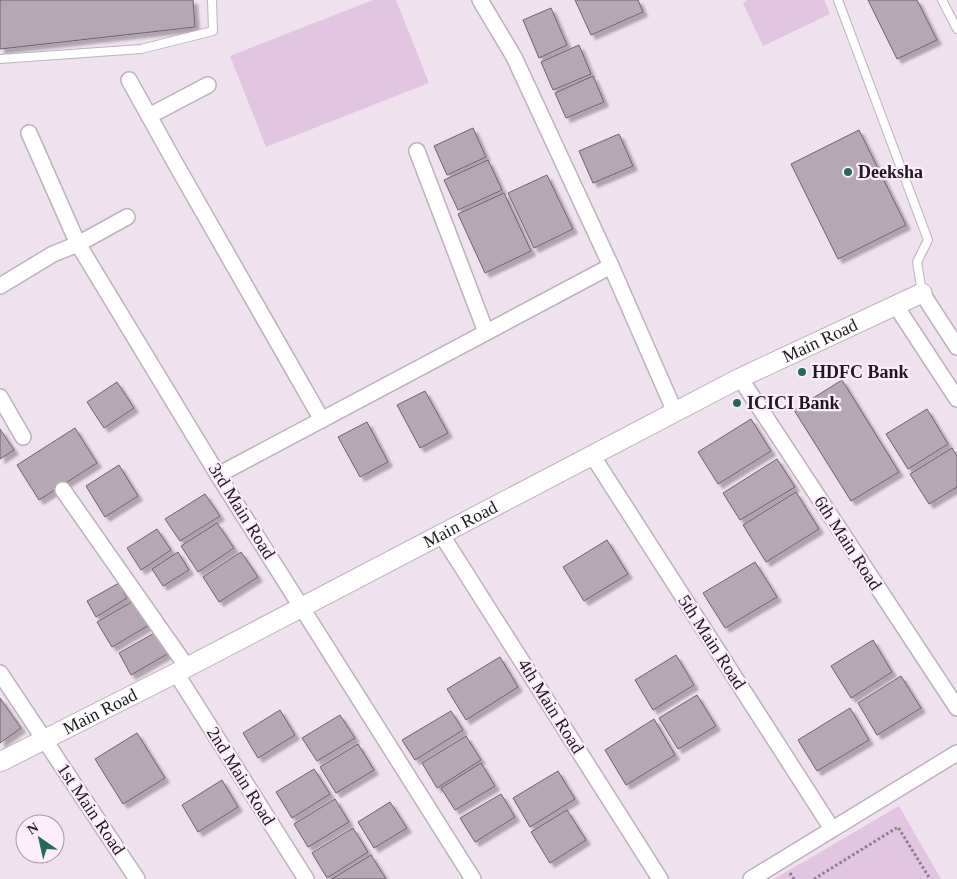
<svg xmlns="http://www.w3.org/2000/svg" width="957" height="879" font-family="Georgia,serif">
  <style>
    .green { fill: #e3c4e2 }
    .building { fill: #b5a7b4; stroke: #6f626e; filter: url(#shadow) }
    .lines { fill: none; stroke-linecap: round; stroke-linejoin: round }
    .service-casing { stroke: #beb1be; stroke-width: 10 }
    .minor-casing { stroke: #beb1be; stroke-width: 18 }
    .tertiary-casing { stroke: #beb1be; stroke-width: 21 }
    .path { stroke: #898089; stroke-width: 3; stroke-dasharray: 2.5 2.5; stroke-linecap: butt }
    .service { stroke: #fff; stroke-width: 8 }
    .minor { stroke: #fff; stroke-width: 15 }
    .tertiary { stroke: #fff; stroke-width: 19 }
    .poi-dot { fill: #25695b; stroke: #fceefc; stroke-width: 2 }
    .labels { text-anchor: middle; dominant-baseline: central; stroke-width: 4.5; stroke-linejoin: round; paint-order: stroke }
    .poi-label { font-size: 18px; font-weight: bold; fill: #1f1a1f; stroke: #fceefc; text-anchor: start }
    .street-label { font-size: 18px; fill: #1f1a1f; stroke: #fceefc }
  </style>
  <defs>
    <filter id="shadow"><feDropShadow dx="4.5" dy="4.5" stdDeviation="1" flood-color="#0004"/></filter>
  </defs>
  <rect width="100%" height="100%" fill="#efe1ee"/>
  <!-- green -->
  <g class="green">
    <path d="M 373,0 L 396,0 L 429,83 L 266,147 L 230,56 Z"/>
    <path d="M 748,0 L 824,0 L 830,14 L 763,46 L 743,3 Z"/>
    <path d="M 899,806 L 941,879 L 774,879 Z"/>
  </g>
  <!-- building -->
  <g class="building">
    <path d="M 0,0 L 193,0 L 195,27 L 0,49 Z"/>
    <path d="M 575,0 L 638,0 L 643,12 L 591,35 Z"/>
    <path d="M 868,0 L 917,0 L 937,40 L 897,59 Z"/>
    <path d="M 551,8 L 567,45 L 539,58 L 523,20 Z"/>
    <path d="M 579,45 L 591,74 L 553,90 L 541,62 Z"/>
    <path d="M 593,76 L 604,102 L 566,118 L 555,93 Z"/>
    <path d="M 473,128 L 486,157 L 447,175 L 434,146 Z"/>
    <path d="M 859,130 L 906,225 L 838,259 L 791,164 Z"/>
    <path d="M 619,134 L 633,166 L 593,183 L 579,151 Z"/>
    <path d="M 488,160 L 502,190 L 458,210 L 444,180 Z"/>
    <path d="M 547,175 L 573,229 L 534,248 L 508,193 Z"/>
    <path d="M 504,193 L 531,251 L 485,273 L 458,214 Z"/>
    <path d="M 842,380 L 899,472 L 851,501 L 794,410 Z"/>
    <path d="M 117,382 L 134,408 L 104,428 L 87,402 Z"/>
    <path d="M 425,391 L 448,433 L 420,448 L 397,405 Z"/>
    <path d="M 927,409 L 948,444 L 908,469 L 886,434 Z"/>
    <path d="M 751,419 L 771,451 L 718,484 L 698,452 Z"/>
    <path d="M 367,422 L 388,462 L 360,477 L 338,437 Z"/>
    <path d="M 75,428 L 97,463 L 39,500 L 17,465 Z"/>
    <path d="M 0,429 L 14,450 L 0,459 Z"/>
    <path d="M 952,448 L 957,456 L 957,487 L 929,504 L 910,474 Z"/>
    <path d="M 777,459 L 795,487 L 740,520 L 723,493 Z"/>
    <path d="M 119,465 L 138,496 L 105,517 L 86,486 Z"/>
    <path d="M 796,492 L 819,529 L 766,562 L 743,525 Z"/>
    <path d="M 205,494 L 220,516 L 180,541 L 165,519 Z"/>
    <path d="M 217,523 L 234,548 L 198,572 L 181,546 Z"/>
    <path d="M 157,529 L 171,550 L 141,570 L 127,548 Z"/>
    <path d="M 607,540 L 628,574 L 584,601 L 563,567 Z"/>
    <path d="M 178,552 L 189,570 L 163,586 L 152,569 Z"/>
    <path d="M 241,552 L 258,577 L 219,602 L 203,577 Z"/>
    <path d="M 755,562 L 777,597 L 725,628 L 703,593 Z"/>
    <path d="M 119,583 L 127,598 L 96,617 L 87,601 Z"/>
    <path d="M 135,600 L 149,625 L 112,647 L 97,622 Z"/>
    <path d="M 156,632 L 169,653 L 131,675 L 119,653 Z"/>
    <path d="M 873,640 L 892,672 L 851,698 L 831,666 Z"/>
    <path d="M 676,655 L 694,685 L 653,710 L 635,680 Z"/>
    <path d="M 500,657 L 518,687 L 466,720 L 447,689 Z"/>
    <path d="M 901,676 L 921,708 L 877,735 L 858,703 Z"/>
    <path d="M 697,695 L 716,726 L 678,749 L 659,718 Z"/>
    <path d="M 0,698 L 21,728 L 0,743 Z"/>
    <path d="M 850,708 L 869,740 L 817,771 L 798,740 Z"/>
    <path d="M 280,710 L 295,735 L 258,758 L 243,733 Z"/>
    <path d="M 451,711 L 463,730 L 415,760 L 402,740 Z"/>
    <path d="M 340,715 L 355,738 L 317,761 L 302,738 Z"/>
    <path d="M 654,719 L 675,755 L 626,785 L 605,750 Z"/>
    <path d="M 137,733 L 165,778 L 123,804 L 95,759 Z"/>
    <path d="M 466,736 L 481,760 L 437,788 L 422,763 Z"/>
    <path d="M 358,744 L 374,770 L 336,793 L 320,767 Z"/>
    <path d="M 481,763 L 495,786 L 455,810 L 441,788 Z"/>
    <path d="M 314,769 L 330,794 L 292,818 L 276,792 Z"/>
    <path d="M 558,771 L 575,799 L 530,827 L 513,798 Z"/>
    <path d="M 222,780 L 238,807 L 198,832 L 182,805 Z"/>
    <path d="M 501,794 L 515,817 L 475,842 L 460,818 Z"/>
    <path d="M 335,799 L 349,822 L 308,847 L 294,824 Z"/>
    <path d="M 390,802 L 407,828 L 374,848 L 358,822 Z"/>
    <path d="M 567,810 L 586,840 L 550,863 L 531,832 Z"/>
    <path d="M 353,828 L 368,852 L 327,878 L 312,853 Z"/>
    <path d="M 371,855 L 386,879 L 332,879 Z"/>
  </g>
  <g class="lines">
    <!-- service casing -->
    <g class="service-casing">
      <g id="service">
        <path d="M 838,0 L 928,240 L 917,262 L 922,293"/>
        <path d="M 942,0 L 957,29"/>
        <path d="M 0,59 L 141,49 L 213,31 L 212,0"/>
      </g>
    </g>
    <!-- minor casing -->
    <g class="minor-casing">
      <g id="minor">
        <path d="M 480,0 L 514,57 L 611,266"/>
        <path d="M 129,80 L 174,161 L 322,420"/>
        <path d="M 149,116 L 208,85"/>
        <path d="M 29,133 L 78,244 L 218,475 L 473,879"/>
        <path d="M 417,151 L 486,332"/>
        <path d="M 0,286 L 53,254 L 78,244 L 127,217"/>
        <path d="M 922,293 L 957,347"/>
        <path d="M 896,306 L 957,399"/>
        <path d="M 740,378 L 957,708"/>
        <path d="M 0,397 L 23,437"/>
        <path d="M 592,455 L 832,829"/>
        <path d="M 218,475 L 611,266 L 675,412"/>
        <path d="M 63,490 L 187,667"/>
        <path d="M 441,534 L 660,879"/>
        <path d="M 0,673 L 137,879"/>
        <path d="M 176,673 L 306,879"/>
        <path d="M 751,879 L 957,753"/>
      </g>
    </g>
    <!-- tertiary casing -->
    <g class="tertiary-casing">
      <g id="tertiary">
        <path id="s1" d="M 0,762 L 176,673 L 740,378 L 922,293"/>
      </g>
    </g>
    <!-- path -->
    <g class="path">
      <path d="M 790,873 L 794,879"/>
      <path d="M 814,879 L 898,827 L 930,879"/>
    </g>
    <!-- service -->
    <use href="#service" class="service"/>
    <!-- minor -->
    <use href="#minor" class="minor"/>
    <!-- tertiary -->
    <use href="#tertiary" class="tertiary"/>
  </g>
  <!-- markers -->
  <g class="poi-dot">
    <circle cx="848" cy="172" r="5"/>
    <circle cx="802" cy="372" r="5"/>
    <circle cx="737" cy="403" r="5"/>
  </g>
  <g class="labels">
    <!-- poi labels -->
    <g class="poi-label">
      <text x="858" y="172">Deeksha</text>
      <text x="812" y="372">HDFC Bank</text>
      <text x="747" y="403">ICICI Bank</text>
    </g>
    <!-- street labels -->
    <g class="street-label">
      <text stroke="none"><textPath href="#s1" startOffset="922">Main Road</textPath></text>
      <text transform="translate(242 511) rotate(58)">3rd Main Road</text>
      <text stroke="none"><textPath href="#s1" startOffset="518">Main Road</textPath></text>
      <text transform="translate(848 543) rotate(57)">6th Main Road</text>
      <text transform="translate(712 642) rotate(57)">5th Main Road</text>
      <text transform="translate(551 706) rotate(58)">4th Main Road</text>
      <text stroke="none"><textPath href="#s1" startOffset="112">Main Road</textPath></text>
      <text transform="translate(241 776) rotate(58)">2nd Main Road</text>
      <text transform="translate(91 809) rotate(56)">1st Main Road</text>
    </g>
  </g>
  <!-- north arrow -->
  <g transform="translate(40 839) rotate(326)"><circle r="24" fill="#fceefc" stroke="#a499a4"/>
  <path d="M0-4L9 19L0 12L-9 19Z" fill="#25695b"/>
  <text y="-8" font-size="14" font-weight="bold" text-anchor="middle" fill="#1f1a1f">N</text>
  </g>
</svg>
